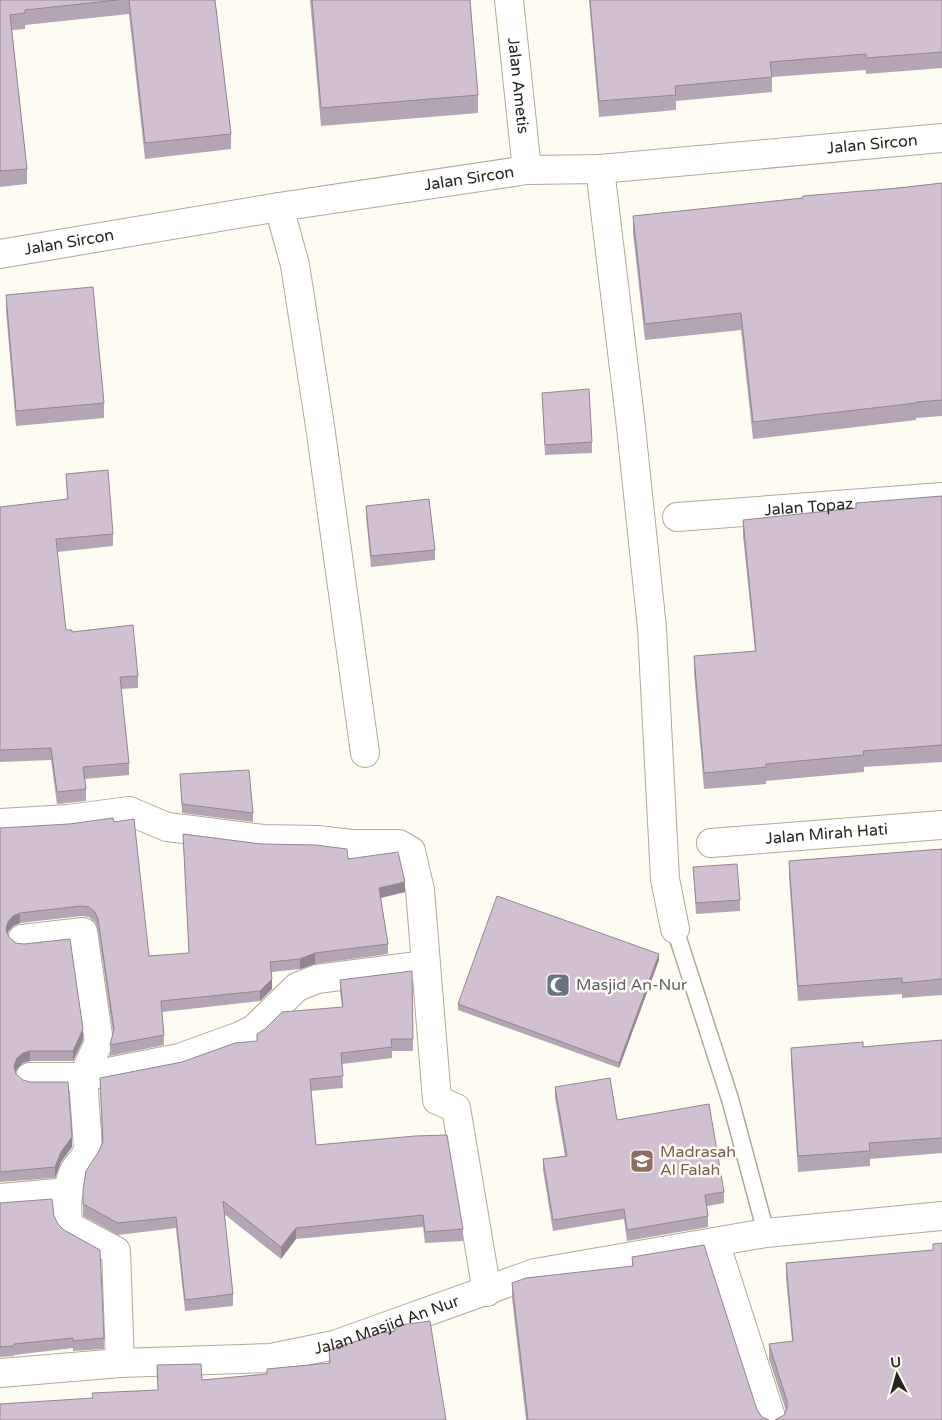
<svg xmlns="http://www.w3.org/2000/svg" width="942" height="1420" font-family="'Varela Round',sans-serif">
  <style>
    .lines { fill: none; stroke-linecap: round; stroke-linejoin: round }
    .lane-casing { stroke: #b1a995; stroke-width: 19 }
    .street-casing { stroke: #b1a995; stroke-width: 30 }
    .lane { stroke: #fff; stroke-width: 16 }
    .street { stroke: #fff; stroke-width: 28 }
    .wall { fill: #b3a5b4 }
    .shaded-wall { fill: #928692 }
    .building { fill: #d0c0d1; stroke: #928692 }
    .labels { text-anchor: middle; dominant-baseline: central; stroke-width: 5; stroke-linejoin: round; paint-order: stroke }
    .street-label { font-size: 16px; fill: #28251d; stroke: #fefbf2 }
    .worship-label { font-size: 16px; fill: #5b616d; stroke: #fefbf2; text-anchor: start }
    .education-label { font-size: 16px; fill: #785e54; stroke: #fefbf2; text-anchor: start }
  </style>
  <rect width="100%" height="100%" fill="#fefbf2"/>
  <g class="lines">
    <!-- lane casing -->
    <g class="lane-casing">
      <path id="lane" d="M 675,929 L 730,1099 L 766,1233"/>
    </g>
    <!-- street casing -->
    <g class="street-casing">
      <g id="street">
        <path id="s1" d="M 509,0 L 527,170"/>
        <path d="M 600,169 L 630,418 L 652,628 L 665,879 L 675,929"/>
        <path d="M 279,207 L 295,265 L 320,426 L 365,753"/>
        <path id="s2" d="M 0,254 L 279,207 L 527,170 L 600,169 L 942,138"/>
        <path id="s3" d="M 677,517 L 942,497"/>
        <path d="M 0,823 L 68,819 L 129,811 L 167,827 L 184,829 L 263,839 L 317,840 L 352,844 L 399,844 L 411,851 L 420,890 L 437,1100 L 456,1108 L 487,1292"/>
        <path id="s4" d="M 711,843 L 942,825"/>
        <path d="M 22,939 L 83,932 L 99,1042 L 83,1077 L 88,1149 C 86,1159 77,1164 73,1173 C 68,1182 64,1220 71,1227 L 116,1251 L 120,1363"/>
        <path d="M 30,1077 L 83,1077 L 179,1058 L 240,1036 L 254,1029 L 297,987 L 317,979 L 425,965"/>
        <path d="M 0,1198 L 69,1192"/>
        <path d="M 715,1242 L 772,1420"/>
        <path id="s5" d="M 0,1373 L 120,1363 L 271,1358 L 334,1345 L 535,1273 L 766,1233 L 942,1216"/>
      </g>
    </g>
    <!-- lane -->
    <use href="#lane" class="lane"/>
    <!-- street -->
    <use href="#street" class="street"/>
  </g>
  <!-- wall -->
  <g class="wall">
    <path d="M 0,0 L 215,0 L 231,134 L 231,149 L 145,159 L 129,14 L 25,25 L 25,29 L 12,30 L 27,169 L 27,184 L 0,187 Z"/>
    <path d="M 310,0 L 470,0 L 478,95 L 478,113 L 321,126 Z"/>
    <path d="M 589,0 L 942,0 L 942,68 L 866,74 L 866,70 L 772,77 L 772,92 L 676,101 L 676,110 L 599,117 Z"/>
    <path d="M 942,183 L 942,416 L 916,418 L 916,420 L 753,439 L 741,330 L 645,340 L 633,233 L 633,216 Z"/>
    <path d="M 6,295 L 104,403 L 104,418 L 16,426 L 6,311 Z"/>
    <path d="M 542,393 L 592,442 L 592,453 L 545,455 Z"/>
    <path d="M 66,474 L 113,534 L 113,546 L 57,552 L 66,630 L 72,632 L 138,676 L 138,688 L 121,689 L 129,763 L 129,775 L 85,779 L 86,789 L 86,801 L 57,804 L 51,760 L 0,762 L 0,507 L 67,499 Z"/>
    <path d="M 942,496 L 942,762 L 864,767 L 864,772 L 766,781 L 766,784 L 704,789 L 694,673 L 694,656 L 755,651 L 743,536 L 743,520 L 856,508 L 856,503 Z"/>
    <path d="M 366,506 L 435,550 L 435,560 L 371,567 L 366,516 Z"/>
    <path d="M 180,774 L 253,813 L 253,822 L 182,813 Z"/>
    <path d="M 0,828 L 149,956 L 189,953 L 183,834 L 348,859 L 405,892 L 381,898 L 388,944 L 388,954 L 315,964 L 300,969 L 272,972 L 272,989 L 260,1001 L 162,1012 L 164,1035 L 164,1045 L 110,1056 L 110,1045 L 113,1033 L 98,930 L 95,922 L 89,917 L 81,916 L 20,923 L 13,926 L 8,932 L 9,937 L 83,1040 L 73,1061 L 30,1061 L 23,1063 L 17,1069 L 16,1072 L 16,1074 L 72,1147 L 61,1162 L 55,1178 L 0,1182 Z"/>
    <path d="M 942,849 L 942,995 L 902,998 L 902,994 L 798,1001 L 789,877 L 789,861 Z"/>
    <path d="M 693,867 L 740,900 L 740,911 L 696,914 Z"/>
    <path d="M 659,960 L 619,1068 L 458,1010 L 458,1004 Z"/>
    <path d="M 412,971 L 413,1051 L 392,1051 L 392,1058 L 342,1064 L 343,1088 L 311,1091 L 316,1145 L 463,1229 L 463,1241 L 425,1243 L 423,1227 L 296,1239 L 281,1259 L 224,1214 L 233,1294 L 233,1306 L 185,1311 L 176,1228 L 118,1235 L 83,1216 L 83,1190 L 102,1143 L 100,1078 L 182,1062 L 257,1041 L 257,1034 L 342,1007 L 340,992 L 340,980 Z"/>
    <path d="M 942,1040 L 942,1153 L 870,1159 L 870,1166 L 798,1172 L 791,1063 L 791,1048 L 863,1047 Z"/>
    <path d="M 555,1087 L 617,1120 L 724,1192 L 724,1203 L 707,1206 L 708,1216 L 708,1227 L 627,1241 L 624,1219 L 553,1231 L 543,1170 L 543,1159 L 565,1156 L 555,1098 Z"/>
    <path d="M 0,1203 L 54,1216 L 104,1338 L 104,1349 L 73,1351 L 73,1348 L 14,1355 L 14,1356 L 0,1357 Z"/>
    <path d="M 933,1244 L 942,1420 L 776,1420 L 784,1415 L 786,1411 L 769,1359 L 769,1344 L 792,1341 L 786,1278 L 786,1263 L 933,1250 Z"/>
    <path d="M 632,1257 L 757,1410 L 762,1417 L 769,1420 L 526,1420 L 512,1298 L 512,1283 L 632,1266 Z"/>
    <path d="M 395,1328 L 446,1420 L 92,1398 L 158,1390 L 157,1365 L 202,1380 L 267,1374 L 267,1369 L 329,1363 L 329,1350 L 395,1331 Z"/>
  </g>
  <!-- shaded-wall -->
  <g class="shaded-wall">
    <path d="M 405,882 L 405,892 L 379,898 L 379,888 Z"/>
    <path d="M 20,913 L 20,923 L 13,926 L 8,932 L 6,940 L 6,930 L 8,922 L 13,916 Z"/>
    <path d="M 315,953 L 315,964 L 300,969 L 300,959 Z"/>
    <path d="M 659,954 L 659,960 L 619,1068 L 619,1063 Z"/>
    <path d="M 272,979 L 272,989 L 260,1001 L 260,991 Z"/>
    <path d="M 83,1029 L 83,1040 L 73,1061 L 73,1051 Z"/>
    <path d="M 30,1051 L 30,1061 L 23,1063 L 17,1069 L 14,1077 L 14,1066 L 17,1058 L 23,1053 Z"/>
    <path d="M 72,1137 L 72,1147 L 61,1162 L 55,1178 L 55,1167 L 61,1152 Z"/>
    <path d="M 296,1228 L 296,1239 L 281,1259 L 281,1247 Z"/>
  </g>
  <!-- building -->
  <g class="building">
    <path d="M 0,0 L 118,0 L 25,10 L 25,13 L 10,15 L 27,169 L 0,171 Z"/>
    <path d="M 129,0 L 215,0 L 231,134 L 145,143 Z"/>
    <path d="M 312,0 L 470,0 L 478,95 L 321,108 Z"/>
    <path d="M 590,0 L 942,0 L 942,52 L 866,58 L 866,54 L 770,62 L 772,77 L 675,86 L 676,95 L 599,101 Z"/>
    <path d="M 942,183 L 942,400 L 916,402 L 916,403 L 753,422 L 741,313 L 645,324 L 633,216 L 803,198 L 803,196 L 899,188 Z"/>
    <path d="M 93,287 L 104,403 L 16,411 L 6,295 Z"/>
    <path d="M 589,389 L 592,442 L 545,445 L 542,393 Z"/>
    <path d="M 108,470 L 113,534 L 56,539 L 66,630 L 72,630 L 72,632 L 133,625 L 138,676 L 120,677 L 129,763 L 83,767 L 86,789 L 57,792 L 51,748 L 0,750 L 0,507 L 68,499 L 66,474 Z"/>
    <path d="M 942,496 L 942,745 L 863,751 L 864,755 L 766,764 L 766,767 L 704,773 L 694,656 L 756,651 L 743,520 L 856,508 L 856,503 Z"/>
    <path d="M 429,499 L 435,550 L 371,556 L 366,506 Z"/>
    <path d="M 249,770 L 253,813 L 182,804 L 180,774 Z"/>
    <path d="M 113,818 L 114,822 L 134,819 L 149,956 L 189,953 L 183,834 L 261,844 L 316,845 L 347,849 L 348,859 L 398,852 L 405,882 L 379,888 L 388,944 L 315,953 L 300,959 L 270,962 L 272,979 L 260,991 L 161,1001 L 164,1035 L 110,1045 L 114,1029 L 98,919 L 95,912 L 89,907 L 81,906 L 20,913 L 13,916 L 8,922 L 6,930 L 9,937 L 16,943 L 24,944 L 70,939 L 83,1029 L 73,1051 L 30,1051 L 23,1053 L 17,1058 L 14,1066 L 16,1074 L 23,1080 L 30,1082 L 68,1082 L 72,1137 L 61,1152 L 55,1167 L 0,1172 L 0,828 L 69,824 Z"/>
    <path d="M 942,849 L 942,979 L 902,983 L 902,978 L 798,986 L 789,861 Z"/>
    <path d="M 737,864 L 740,900 L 696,903 L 693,867 Z"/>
    <path d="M 497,896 L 659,954 L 619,1063 L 458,1004 Z"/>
    <path d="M 412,971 L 413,1039 L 391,1039 L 392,1047 L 341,1053 L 343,1076 L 310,1079 L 316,1145 L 415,1136 L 447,1135 L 463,1229 L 425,1232 L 423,1215 L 296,1228 L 281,1247 L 223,1201 L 233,1294 L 185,1300 L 176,1217 L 118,1223 L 83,1204 L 83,1190 L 86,1171 L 99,1151 L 103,1142 L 100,1078 L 182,1062 L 235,1043 L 257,1041 L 257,1034 L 265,1029 L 282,1012 L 343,1007 L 340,980 Z"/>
    <path d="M 942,1040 L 942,1138 L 869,1143 L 870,1151 L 798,1156 L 791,1048 L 863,1042 L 863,1047 Z"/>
    <path d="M 610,1078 L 617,1120 L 709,1104 L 724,1192 L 705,1195 L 708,1216 L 627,1230 L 624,1209 L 553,1220 L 543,1159 L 567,1156 L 555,1087 Z"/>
    <path d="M 52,1199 L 54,1216 L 58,1224 L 64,1230 L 100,1250 L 104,1338 L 73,1341 L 73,1338 L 14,1344 L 14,1346 L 0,1347 L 0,1203 Z"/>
    <path d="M 942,1243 L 942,1420 L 775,1420 L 784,1415 L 787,1408 L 787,1401 L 769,1344 L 793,1341 L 786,1263 L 933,1250 L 933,1244 Z"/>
    <path d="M 704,1245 L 757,1410 L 762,1417 L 769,1420 L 528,1420 L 512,1283 L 526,1278 L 633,1266 L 632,1257 Z"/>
    <path d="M 430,1321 L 446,1420 L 0,1420 L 0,1404 L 93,1398 L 92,1393 L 158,1390 L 157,1365 L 201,1364 L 202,1380 L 267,1374 L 267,1369 L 330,1363 L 329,1350 L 381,1333 L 395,1331 L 395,1328 L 401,1325 Z"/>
  </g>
  <!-- icons -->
  <defs>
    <g id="mosque-square" transform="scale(1.25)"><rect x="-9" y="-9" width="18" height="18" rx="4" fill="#6b7280" stroke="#fefbf2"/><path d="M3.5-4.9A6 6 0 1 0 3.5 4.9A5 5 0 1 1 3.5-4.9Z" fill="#fff"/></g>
    <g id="school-square" transform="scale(1.25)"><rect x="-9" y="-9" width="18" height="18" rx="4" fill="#8d6e63" stroke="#fefbf2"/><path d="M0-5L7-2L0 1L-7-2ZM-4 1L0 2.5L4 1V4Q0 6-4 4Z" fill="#fff"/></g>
  </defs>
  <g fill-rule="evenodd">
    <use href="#mosque-square" x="558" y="985"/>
    <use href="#school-square" x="642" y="1161"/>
  </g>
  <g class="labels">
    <!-- street labels -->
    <g class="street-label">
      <text stroke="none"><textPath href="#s1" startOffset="86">Jalan Ametis</textPath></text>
      <text stroke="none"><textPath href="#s2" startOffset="880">Jalan Sircon</textPath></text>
      <text stroke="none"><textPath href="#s2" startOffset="475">Jalan Sircon</textPath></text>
      <text stroke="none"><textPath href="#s2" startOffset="70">Jalan Sircon</textPath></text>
      <text stroke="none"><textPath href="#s3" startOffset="132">Jalan Topaz</textPath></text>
      <text stroke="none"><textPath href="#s4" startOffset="116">Jalan Mirah Hati</textPath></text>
      <text stroke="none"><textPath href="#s5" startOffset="392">Jalan Masjid An Nur</textPath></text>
    </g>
    <!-- worship labels -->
    <g class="worship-label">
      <text x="576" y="985">Masjid An-Nur</text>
    </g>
    <!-- education labels -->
    <g class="education-label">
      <text x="660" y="1152">Madrasah<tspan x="660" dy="18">Al Falah</tspan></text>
    </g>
  </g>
  <!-- north arrow -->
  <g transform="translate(897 1375) rotate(354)" stroke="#fefbf2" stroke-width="4" paint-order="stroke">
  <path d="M0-4L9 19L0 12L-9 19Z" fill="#28251d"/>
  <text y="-8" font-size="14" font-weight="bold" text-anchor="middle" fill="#28251d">U</text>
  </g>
</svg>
